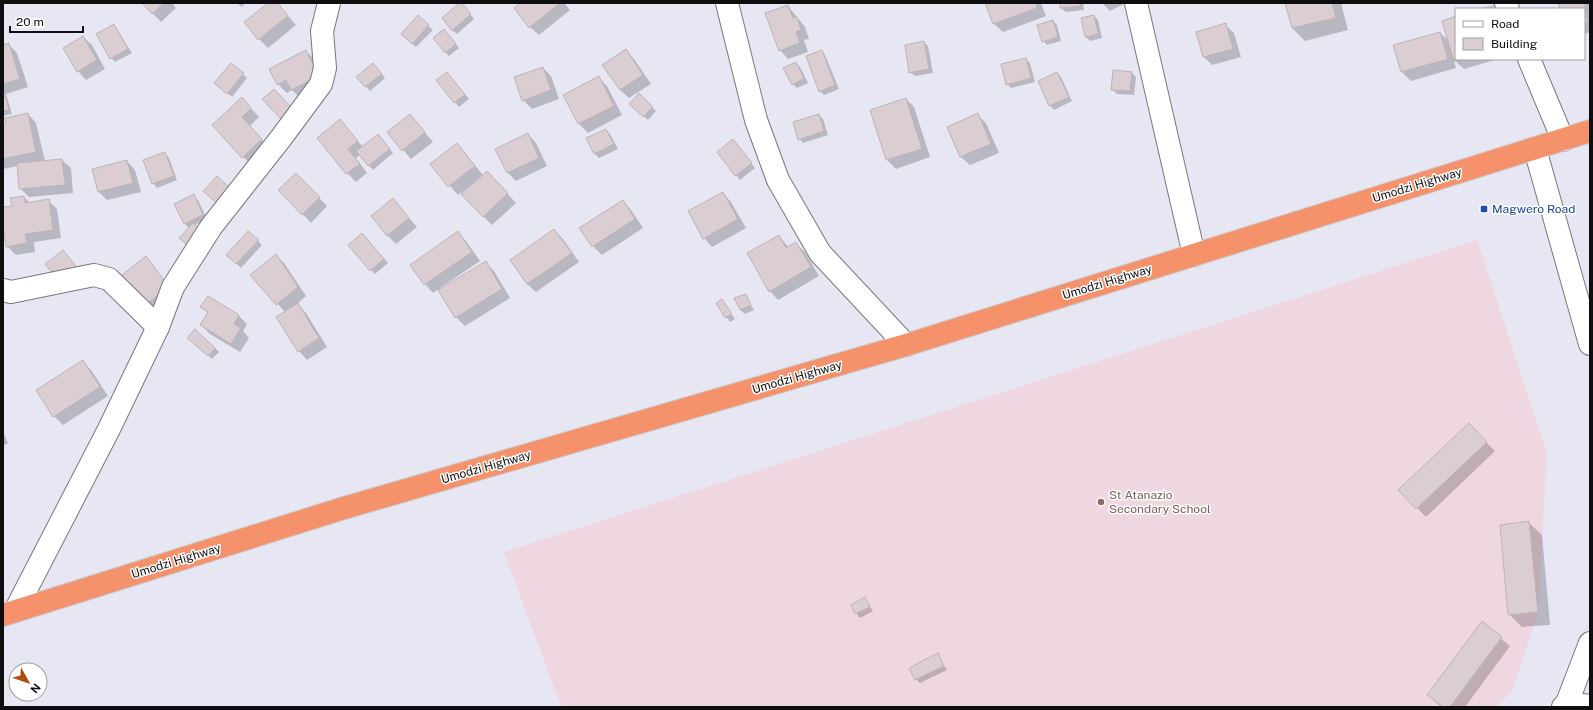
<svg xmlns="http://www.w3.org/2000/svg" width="1593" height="710" font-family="'Public Sans',sans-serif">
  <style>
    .education { fill: #efd7e2 }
    .shadow { fill: #0003 }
    .building { fill: #dbced2; stroke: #bfb3b6 }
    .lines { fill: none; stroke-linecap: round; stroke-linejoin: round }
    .street-casing { stroke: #777781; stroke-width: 24 }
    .secondary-casing { stroke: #777781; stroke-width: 24 }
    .highway-casing { stroke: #cacacb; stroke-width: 24 }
    .street { stroke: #fff; stroke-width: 22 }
    .secondary { stroke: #fff; stroke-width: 22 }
    .highway { stroke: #f5926c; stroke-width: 22 }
    .transit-dot { fill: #1a4fb4; stroke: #fff; stroke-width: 1.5 }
    .education-dot { fill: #8d6e63; stroke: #fff; stroke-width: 1.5 }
    .labels { text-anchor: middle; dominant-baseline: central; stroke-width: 3; stroke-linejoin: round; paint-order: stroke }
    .street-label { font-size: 12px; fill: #0e0e11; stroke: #fff }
    .transit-label { font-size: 12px; fill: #164399; stroke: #fff; text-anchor: start }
    .education-label { font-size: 12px; fill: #785e54; stroke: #fff; text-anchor: start }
  </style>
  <rect width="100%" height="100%" fill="#e7e7f3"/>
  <!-- education -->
  <path class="education" d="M 1477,240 L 1547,453 L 1538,612 L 1513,689 L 1497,707 L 561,707 L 504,552 Z"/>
  <!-- shadow -->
  <g class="shadow">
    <path d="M 143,3 L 172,3 L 176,8 L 161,22 Z"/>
    <path d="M 236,3 L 245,3 L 242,7 Z"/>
    <path d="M 269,3 L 277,3 L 296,25 L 268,48 L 259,39 Z"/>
    <path d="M 521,3 L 564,3 L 570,10 L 539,35 L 530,27 Z"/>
    <path d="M 986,3 L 1041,3 L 1046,16 L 1003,32 L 994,24 Z"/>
    <path d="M 1061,3 L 1083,3 L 1084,10 L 1066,12 L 1061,8 Z"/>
    <path d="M 1102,3 L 1126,3 L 1110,11 Z"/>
    <path d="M 1286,3 L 1341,3 L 1348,30 L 1305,41 L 1292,28 Z"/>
    <path d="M 1559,3 L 1589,3 L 1590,32 L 1584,34 L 1584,9 L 1561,9 Z"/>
    <path d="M 788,6 L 805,27 L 809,39 L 804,40 L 808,52 L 788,59 L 780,50 Z"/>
    <path d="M 465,7 L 474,19 L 457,34 L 452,30 Z"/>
    <path d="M 1094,16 L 1098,20 L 1102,38 L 1090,41 L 1086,37 Z"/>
    <path d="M 418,17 L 433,30 L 416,47 L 406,39 Z"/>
    <path d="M 1456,18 L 1456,59 L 1498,59 L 1464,69 L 1454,60 L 1456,68 L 1411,81 L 1402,72 L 1394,46 L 1440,33 L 1450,42 Z"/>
    <path d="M 1053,21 L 1057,25 L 1061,41 L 1047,45 L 1043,41 Z"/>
    <path d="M 114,25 L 132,53 L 115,62 L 111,58 Z"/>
    <path d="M 1225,25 L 1234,33 L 1241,57 L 1212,65 L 1204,57 Z"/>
    <path d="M 448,34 L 459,48 L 449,56 L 445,52 Z"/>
    <path d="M 83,37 L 92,45 L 105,69 L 86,80 L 78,71 Z"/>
    <path d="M 924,42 L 928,46 L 933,73 L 915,76 L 910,72 Z"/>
    <path d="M 9,45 L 17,53 L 28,87 L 6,94 L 12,114 L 3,116 L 3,46 Z"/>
    <path d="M 626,50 L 634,59 L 651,84 L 629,98 L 620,90 Z"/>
    <path d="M 306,51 L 315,60 L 327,85 L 300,98 L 292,90 L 287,93 L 278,84 L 270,69 Z"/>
    <path d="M 821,51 L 825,55 L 839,89 L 824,95 L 820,91 Z"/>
    <path d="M 1026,59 L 1030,63 L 1035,82 L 1011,88 L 1007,84 Z"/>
    <path d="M 796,63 L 800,67 L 808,83 L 797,88 L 793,84 Z"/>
    <path d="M 377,68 L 385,78 L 370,91 L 357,77 Z"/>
    <path d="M 543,68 L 551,76 L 559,99 L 532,109 L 523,100 Z"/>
    <path d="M 1131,72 L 1136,77 L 1134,95 L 1117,94 L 1112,89 Z"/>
    <path d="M 1057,73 L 1061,77 L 1072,101 L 1054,110 L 1050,105 L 1039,81 Z"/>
    <path d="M 243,74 L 247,78 L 232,97 L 220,87 Z"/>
    <path d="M 451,77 L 469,99 L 459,107 L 437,80 Z"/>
    <path d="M 598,78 L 607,86 L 622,115 L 588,133 L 579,124 L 565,95 Z"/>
    <path d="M 639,95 L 656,111 L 648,120 L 630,104 Z"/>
    <path d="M 906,99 L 914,107 L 930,157 L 896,169 L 887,160 L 871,110 Z"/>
    <path d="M 250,107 L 259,117 L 250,126 L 270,148 L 252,166 L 213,125 Z"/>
    <path d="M 28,114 L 36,123 L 45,161 L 62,160 L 71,168 L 73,193 L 29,197 L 20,188 L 18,166 L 3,169 L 3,125 Z"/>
    <path d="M 410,115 L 433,142 L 411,159 L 388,132 Z"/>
    <path d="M 819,115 L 823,119 L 828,135 L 803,143 L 799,139 Z"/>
    <path d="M 977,115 L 986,123 L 999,153 L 970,165 L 961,157 L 949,127 Z"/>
    <path d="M 340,121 L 363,147 L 382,139 L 393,153 L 373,170 L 360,155 L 356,158 L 367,173 L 356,182 L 347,173 Z"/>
    <path d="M 606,130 L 610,134 L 618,149 L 599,158 L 595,154 L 588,139 Z"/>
    <path d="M 528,134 L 536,143 L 547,166 L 516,181 L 508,173 L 496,149 Z"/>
    <path d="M 457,144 L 483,175 L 496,181 L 516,203 L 492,225 L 483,216 L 470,186 L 458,195 L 431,164 Z"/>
    <path d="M 737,145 L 755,168 L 740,180 L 718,152 Z"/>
    <path d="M 165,153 L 169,158 L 177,180 L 157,188 L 153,183 Z"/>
    <path d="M 127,161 L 135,170 L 141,192 L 107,200 L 99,192 Z"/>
    <path d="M 296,174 L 327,206 L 311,223 L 280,190 Z"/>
    <path d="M 723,193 L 731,202 L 746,228 L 712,247 L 704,238 Z"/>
    <path d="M 193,196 L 198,200 L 207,219 L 189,228 L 185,224 Z"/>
    <path d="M 24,197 L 30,203 L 48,200 L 57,209 L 61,238 L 34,242 L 35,252 L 16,255 L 7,246 L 3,208 L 13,207 Z"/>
    <path d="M 393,200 L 417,227 L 396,244 L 387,235 Z"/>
    <path d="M 623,201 L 631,210 L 643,228 L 602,255 L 593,246 Z"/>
    <path d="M 554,230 L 563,239 L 579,262 L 536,292 L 527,284 Z"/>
    <path d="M 458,233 L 466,241 L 480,261 L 440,288 L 441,290 L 485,262 L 494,271 L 510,298 L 465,326 L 456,317 L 439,289 L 433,293 L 425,284 Z"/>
    <path d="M 779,236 L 789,248 L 796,244 L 805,252 L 819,276 L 778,300 L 770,291 Z"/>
    <path d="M 366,238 L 388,263 L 375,274 L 371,270 Z"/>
    <path d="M 258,241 L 262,245 L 241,268 L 228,255 Z"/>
    <path d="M 276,255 L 284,263 L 306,296 L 297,304 L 306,313 L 327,347 L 307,360 L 299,351 L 285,312 L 251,275 Z"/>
    <path d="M 146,258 L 177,296 L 155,313 L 146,305 Z"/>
    <path d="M 745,295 L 754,310 L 745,314 L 740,310 Z"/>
    <path d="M 722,300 L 735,319 L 730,322 L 717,303 Z"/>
    <path d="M 202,307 L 238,315 L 247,324 L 243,331 L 249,338 L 240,352 L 210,334 L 201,325 L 208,313 Z"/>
    <path d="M 193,342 L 215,348 L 219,352 L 212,359 Z"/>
    <path d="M 82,361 L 91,370 L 108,396 L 63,425 L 54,416 L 37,391 Z"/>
    <path d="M 3,432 L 8,443 L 3,446 Z"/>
    <path d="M 1477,433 L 1495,451 L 1426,517 L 1400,490 Z"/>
    <path d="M 1529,523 L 1542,535 L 1550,625 L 1522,627 L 1509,614 Z"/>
    <path d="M 865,599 L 873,611 L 860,618 L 856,613 Z"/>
    <path d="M 1482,623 L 1510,646 L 1465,707 L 1441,707 L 1428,695 Z"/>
    <path d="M 937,655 L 947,670 L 920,683 L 916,679 Z"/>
  </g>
  <!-- building -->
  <g class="building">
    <path d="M 142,3 L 164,3 L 152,14 Z"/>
    <path d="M 268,3 L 278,3 L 288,16 L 258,40 L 244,22 Z"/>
    <path d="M 459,3 L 462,3 L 471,14 L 452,31 L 442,18 Z"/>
    <path d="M 520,3 L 560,3 L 529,28 L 514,8 Z"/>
    <path d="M 985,3 L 1036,3 L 1037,8 L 993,24 Z"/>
    <path d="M 1060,3 L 1080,3 L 1080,6 L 1060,8 Z"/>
    <path d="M 1285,3 L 1332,3 L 1336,18 L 1292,28 Z"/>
    <path d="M 1558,3 L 1584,3 L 1588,22 L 1584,23 L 1584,9 L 1560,9 Z"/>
    <path d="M 788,5 L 793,18 L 797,17 L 801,30 L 796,32 L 800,43 L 779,51 L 765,13 Z"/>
    <path d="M 1496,5 L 1497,9 L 1481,9 Z"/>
    <path d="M 418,15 L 429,25 L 412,44 L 401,34 Z"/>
    <path d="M 1094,15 L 1098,34 L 1085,37 L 1081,18 Z"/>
    <path d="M 1456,16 L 1456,59 L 1461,59 L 1454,61 L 1442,21 Z"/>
    <path d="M 1053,20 L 1058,37 L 1042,42 L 1037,25 Z"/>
    <path d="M 1226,23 L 1233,49 L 1203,57 L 1196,32 Z"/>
    <path d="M 114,24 L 128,49 L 110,59 L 96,34 Z"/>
    <path d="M 444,29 L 456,44 L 445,53 L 433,38 Z"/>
    <path d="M 1440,32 L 1448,59 L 1401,72 L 1393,45 Z"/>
    <path d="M 83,36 L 97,60 L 77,72 L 63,48 Z"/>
    <path d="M 924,41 L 929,69 L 909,73 L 905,45 Z"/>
    <path d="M 9,43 L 20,79 L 3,84 L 3,45 Z"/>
    <path d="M 626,49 L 643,75 L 620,90 L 602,65 Z"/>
    <path d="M 306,50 L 319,76 L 291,90 L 286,80 L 277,85 L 269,69 Z"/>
    <path d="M 822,50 L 835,85 L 819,92 L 806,56 Z"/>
    <path d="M 1026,58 L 1031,78 L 1006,85 L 1001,64 Z"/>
    <path d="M 796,62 L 804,78 L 792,85 L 783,68 Z"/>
    <path d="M 231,63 L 244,73 L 227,94 L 214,83 Z"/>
    <path d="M 373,63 L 382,74 L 365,87 L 356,77 Z"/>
    <path d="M 543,67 L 551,90 L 522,101 L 514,77 Z"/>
    <path d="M 1113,70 L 1132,72 L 1130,91 L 1111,90 Z"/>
    <path d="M 447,72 L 465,95 L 454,103 L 436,80 Z"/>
    <path d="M 1057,72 L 1069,97 L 1049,106 L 1038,81 Z"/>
    <path d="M 599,76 L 614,106 L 578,124 L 563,95 Z"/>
    <path d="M 274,89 L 294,110 L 283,121 L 262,99 Z"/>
    <path d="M 4,90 L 9,110 L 3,111 L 3,91 Z"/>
    <path d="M 639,93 L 653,107 L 643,117 L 629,104 Z"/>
    <path d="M 242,97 L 251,108 L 242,117 L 262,139 L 242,158 L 212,125 Z"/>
    <path d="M 906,98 L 922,149 L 886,160 L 870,110 Z"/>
    <path d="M 28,113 L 36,152 L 3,159 L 3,124 L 6,123 L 5,118 Z"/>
    <path d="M 978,113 L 991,144 L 960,157 L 947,127 Z"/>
    <path d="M 410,114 L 425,132 L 402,151 L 387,132 Z"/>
    <path d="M 819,114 L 824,131 L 798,140 L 793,122 Z"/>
    <path d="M 340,119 L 358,141 L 348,149 L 360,164 L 346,174 L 317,138 Z"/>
    <path d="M 606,129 L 614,144 L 594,154 L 586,138 Z"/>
    <path d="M 528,133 L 539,158 L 507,173 L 495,149 Z"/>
    <path d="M 378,134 L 390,149 L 368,166 L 356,151 Z"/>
    <path d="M 733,139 L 752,163 L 735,176 L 717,152 Z"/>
    <path d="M 457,143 L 475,166 L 448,187 L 430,164 Z"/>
    <path d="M 165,152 L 174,176 L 152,184 L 143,160 Z"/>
    <path d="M 62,159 L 65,185 L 19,189 L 17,163 Z"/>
    <path d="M 127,160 L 133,183 L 98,192 L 92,169 Z"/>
    <path d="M 487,171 L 508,193 L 483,217 L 461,194 Z"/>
    <path d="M 296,173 L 320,197 L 302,215 L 278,190 Z"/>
    <path d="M 217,176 L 232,190 L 219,205 L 203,191 Z"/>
    <path d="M 723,192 L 738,219 L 703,239 L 688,211 Z"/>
    <path d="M 194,194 L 203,215 L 184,224 L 174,204 Z"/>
    <path d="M 24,196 L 25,203 L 49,199 L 53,230 L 25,234 L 27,243 L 6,247 L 3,225 L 3,207 L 12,206 L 10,198 Z"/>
    <path d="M 393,198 L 409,218 L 387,236 L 371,216 Z"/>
    <path d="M 623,200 L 635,219 L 592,247 L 579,228 Z"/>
    <path d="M 193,223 L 202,230 L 188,246 L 179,238 Z"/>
    <path d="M 554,229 L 572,253 L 527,284 L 510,260 Z"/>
    <path d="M 248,231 L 259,240 L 236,264 L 226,255 Z"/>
    <path d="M 458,231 L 472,252 L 424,285 L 410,265 Z"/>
    <path d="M 362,233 L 384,259 L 370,271 L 348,245 Z"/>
    <path d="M 779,235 L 786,248 L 796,242 L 811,267 L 769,292 L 747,253 Z"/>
    <path d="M 63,250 L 76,266 L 58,280 L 45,264 Z"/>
    <path d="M 276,254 L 298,287 L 276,305 L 250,275 Z"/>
    <path d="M 146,256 L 169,287 L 145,305 L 122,275 Z"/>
    <path d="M 486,261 L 502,289 L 455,318 L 438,290 Z"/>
    <path d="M 746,294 L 751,305 L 740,310 L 734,298 Z"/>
    <path d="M 208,296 L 239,315 L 234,324 L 241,328 L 231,344 L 200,325 L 208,312 L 200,307 Z"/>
    <path d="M 722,299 L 732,314 L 725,318 L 716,303 Z"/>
    <path d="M 298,303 L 319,338 L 298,352 L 276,317 Z"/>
    <path d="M 195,329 L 215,348 L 208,356 L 187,338 Z"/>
    <path d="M 83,360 L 100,387 L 53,417 L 36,390 Z"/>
    <path d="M 1469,423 L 1487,442 L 1416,509 L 1398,490 Z"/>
    <path d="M 1529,521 L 1538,612 L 1508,615 L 1500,525 Z"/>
    <path d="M 865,597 L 870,607 L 855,614 L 851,605 Z"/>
    <path d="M 1482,621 L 1502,637 L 1450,707 L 1443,707 L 1427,695 Z"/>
    <path d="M 938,653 L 944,666 L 915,680 L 909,668 Z"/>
  </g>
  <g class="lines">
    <!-- street casing -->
    <g class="street-casing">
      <g id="street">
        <path d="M 727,3 L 756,120 L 778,180 L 820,253 L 906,345"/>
        <path d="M 1136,3 L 1194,255"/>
        <path d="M 1506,3 L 1508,9"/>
        <path d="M 1529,59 L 1563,140"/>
        <path d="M 3,290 L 11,292 L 94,275 L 109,279 L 158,327"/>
        <path d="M 15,611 L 109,429 L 158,327 L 173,287 L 211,227 L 281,138 L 321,84 L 325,68 L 322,31 L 329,3"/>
        <path d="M 1567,703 L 1590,706"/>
      </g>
    </g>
    <!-- secondary casing -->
    <g class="secondary-casing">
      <g id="secondary">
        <path d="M 1535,149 L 1590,344"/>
        <path d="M 1563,707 L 1567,703 L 1590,643"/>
      </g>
    </g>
    <!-- highway casing -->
    <g class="highway-casing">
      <path id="highway" d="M 3,615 L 344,508 L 906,345 L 1590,131"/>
    </g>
    <!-- street -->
    <use href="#street" class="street"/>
    <!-- secondary -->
    <use href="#secondary" class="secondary"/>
    <!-- highway -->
    <use href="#highway" class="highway"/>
  </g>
  <!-- markers -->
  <rect class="transit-dot" x="1480" y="205" width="8" height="8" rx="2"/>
  <circle class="education-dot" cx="1101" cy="502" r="4"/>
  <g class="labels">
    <!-- street labels -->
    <g class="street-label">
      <text transform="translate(1417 185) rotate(-17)">Umodzi Highway</text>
      <text transform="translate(1107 282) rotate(-17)">Umodzi Highway</text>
      <text transform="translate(797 377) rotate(-16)">Umodzi Highway</text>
      <text transform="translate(486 467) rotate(-16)">Umodzi Highway</text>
      <text transform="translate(176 561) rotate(-17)">Umodzi Highway</text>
    </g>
    <!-- transit labels -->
    <g class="transit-label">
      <text x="1492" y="209">Magwero Road</text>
    </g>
    <!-- education labels -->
    <g class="education-label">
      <text x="1109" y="495">St Atanazio<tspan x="1109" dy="14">Secondary School</tspan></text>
    </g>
  </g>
  <!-- border -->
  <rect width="1593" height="710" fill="none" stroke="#0e0e11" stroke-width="8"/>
  <!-- legend -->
  <rect x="1455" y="8" width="130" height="52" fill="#ffffff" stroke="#9f9fa0"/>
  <rect x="1463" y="21" width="20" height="6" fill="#ffffff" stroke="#9f9fa0"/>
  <text x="1491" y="28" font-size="12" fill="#0e0e11">Road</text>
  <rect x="1463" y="38" width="20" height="12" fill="#dbced2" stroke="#9f9fa0"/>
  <text x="1491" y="48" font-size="12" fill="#0e0e11">Building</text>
  <!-- north arrow -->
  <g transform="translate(28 682) rotate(130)"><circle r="19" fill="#ffffff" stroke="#9f9fa0"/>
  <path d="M0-3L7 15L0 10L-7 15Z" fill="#af4d11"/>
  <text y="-6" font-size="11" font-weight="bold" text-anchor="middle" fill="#0e0e11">N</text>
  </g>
  <!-- scale -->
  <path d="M10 26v6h73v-6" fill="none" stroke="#0e0e11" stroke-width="2"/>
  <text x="16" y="26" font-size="12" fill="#0e0e11" stroke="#ffffff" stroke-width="3" paint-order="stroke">20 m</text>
</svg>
